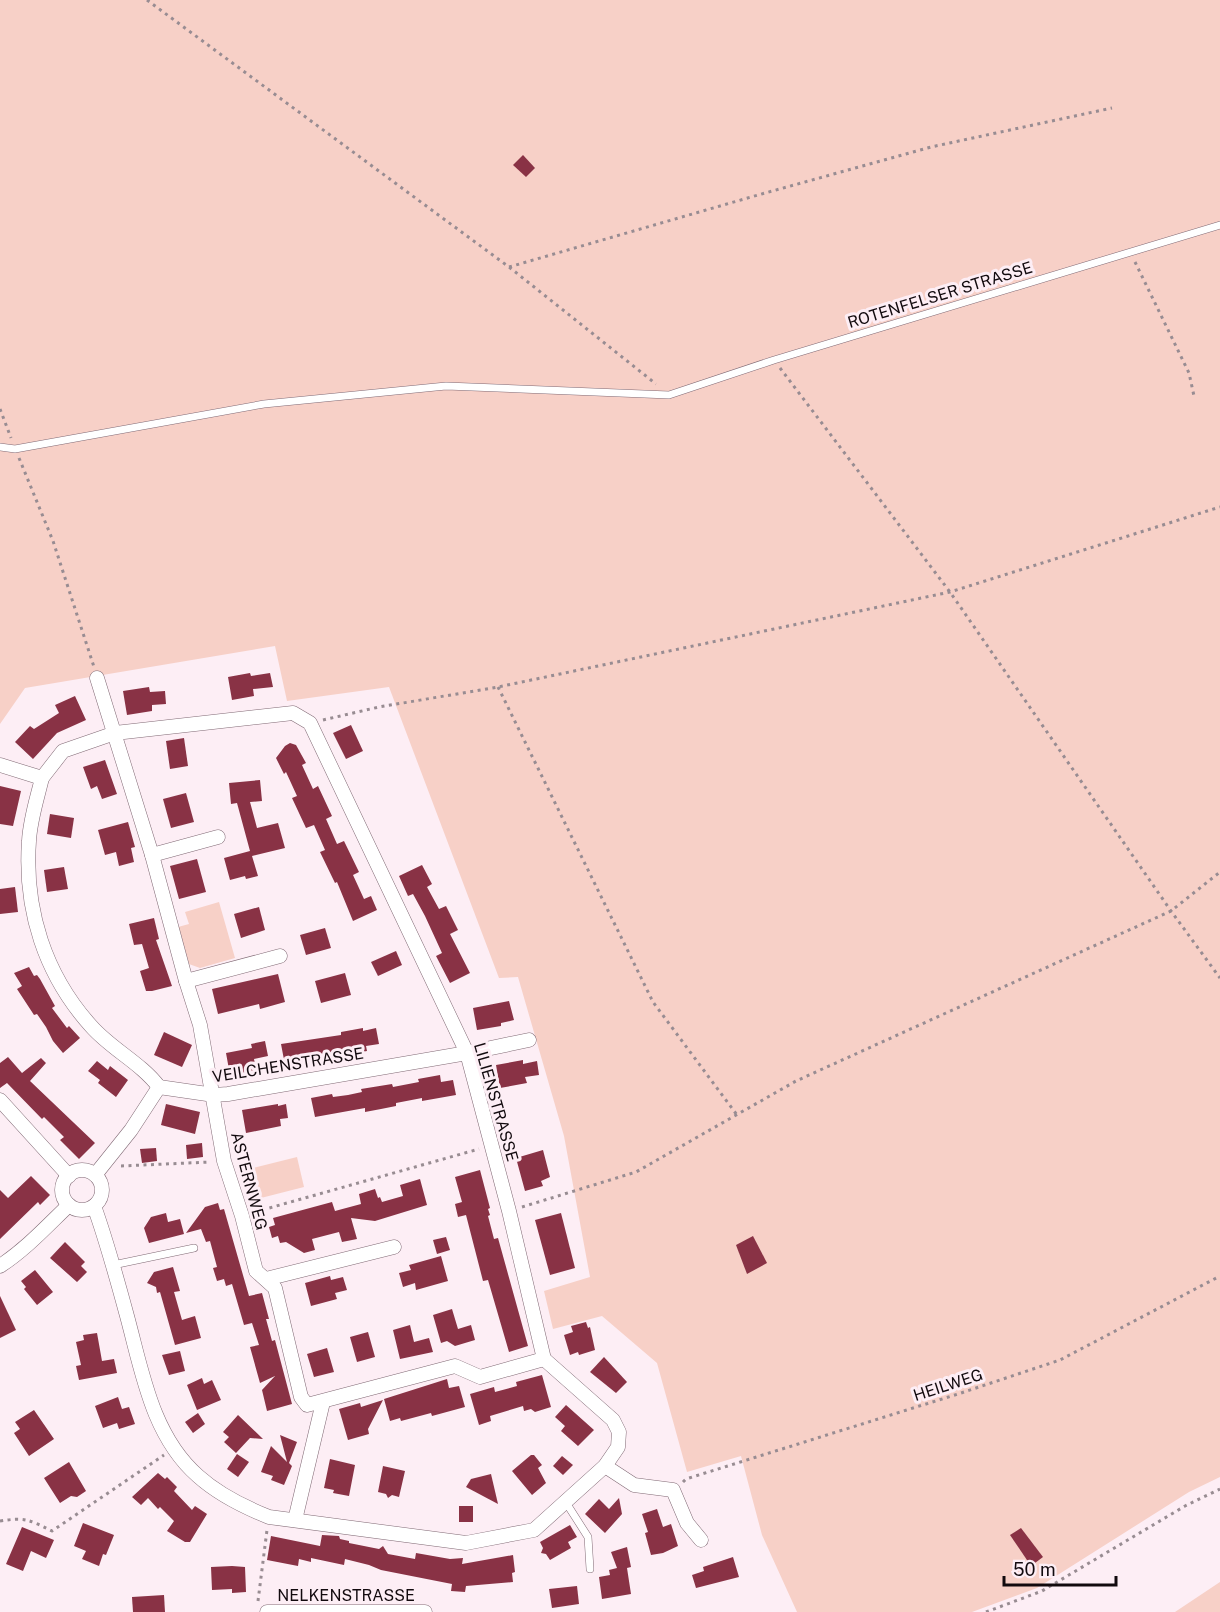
<svg xmlns="http://www.w3.org/2000/svg" width="1220" height="1612" font-family="'Public Sans',sans-serif">
  <style>
    .green { fill: #f7d0c7 }
    .building { fill: #893245 }
    .lines { fill: none; stroke-linecap: round; stroke-linejoin: round }
    .lane-casing { stroke: #816a75; stroke-width: 8 }
    .street-casing { stroke: #816a75; stroke-width: 15 }
    .path { stroke: #988c92; stroke-width: 3; stroke-dasharray: 3 4.5; stroke-linecap: butt }
    .lane { stroke: #fff; stroke-width: 7 }
    .street { stroke: #fff; stroke-width: 14 }
    .labels { text-anchor: middle; dominant-baseline: central; stroke-width: 6; stroke-linejoin: round; paint-order: stroke }
    .street-label { font-size: 16px; fill: #120a0e; stroke: #fdeef5 }
  </style>
  <rect width="100%" height="100%" fill="#fdeef5"/>
  <!-- green -->
  <g class="green">
    <path d="M 0,0 L 1220,0 L 1220,1477 L 1189,1492 L 1037,1588 L 972,1612 L 797,1612 L 762,1535 L 741,1456 L 687,1472 L 657,1363 L 602,1316 L 553,1329 L 544,1291 L 590,1277 L 564,1136 L 518,977 L 499,978 L 389,687 L 287,701 L 275,646 L 25,688 L 0,724 Z"/>
    <path d="M 219,902 L 235,958 L 200,968 L 189,964 L 178,927 L 189,924 L 185,912 Z"/>
    <path d="M 297,1157 L 304,1187 L 257,1199 L 249,1169 Z"/>
    <path d="M 1220,1582 L 1220,1612 L 1175,1612 Z"/>
  </g>
  <!-- building -->
  <g class="building">
    <path d="M 523,155 L 535,168 L 526,177 L 513,165 Z"/>
    <path d="M 250,673 L 251,676 L 270,673 L 273,687 L 253,689 L 254,696 L 232,700 L 228,677 Z"/>
    <path d="M 149,687 L 150,692 L 165,691 L 166,704 L 152,705 L 152,711 L 127,715 L 123,691 Z"/>
    <path d="M 75,696 L 86,720 L 57,733 L 33,759 L 15,742 L 30,726 L 34,729 L 59,713 L 55,705 Z"/>
    <path d="M 351,725 L 363,751 L 346,759 L 333,733 Z"/>
    <path d="M 184,738 L 188,766 L 170,769 L 166,741 Z"/>
    <path d="M 290,743 L 296,745 L 306,763 L 302,765 L 313,789 L 318,786 L 332,816 L 326,819 L 337,844 L 344,841 L 359,872 L 353,875 L 364,899 L 371,896 L 377,910 L 353,921 L 337,882 L 335,883 L 320,852 L 325,850 L 314,825 L 306,828 L 292,798 L 297,796 L 286,772 L 284,774 L 276,758 L 285,746 Z"/>
    <path d="M 105,760 L 117,794 L 102,799 L 97,786 L 91,789 L 83,767 Z"/>
    <path d="M 260,780 L 262,801 L 250,802 L 257,828 L 278,823 L 285,848 L 252,856 L 258,876 L 246,879 L 245,876 L 230,880 L 224,858 L 250,851 L 237,803 L 231,804 L 229,783 Z"/>
    <path d="M 0,786 L 21,791 L 13,826 L 0,824 Z"/>
    <path d="M 186,793 L 194,822 L 171,828 L 163,799 Z"/>
    <path d="M 50,814 L 74,818 L 71,838 L 47,834 Z"/>
    <path d="M 128,822 L 135,847 L 131,848 L 134,862 L 119,866 L 116,852 L 105,855 L 98,830 Z"/>
    <path d="M 197,859 L 206,892 L 179,899 L 170,866 Z"/>
    <path d="M 422,865 L 432,884 L 427,887 L 439,909 L 446,906 L 458,930 L 450,934 L 470,973 L 450,983 L 436,956 L 442,953 L 425,916 L 413,894 L 408,896 L 399,876 Z"/>
    <path d="M 64,867 L 68,889 L 47,892 L 44,870 Z"/>
    <path d="M 15,887 L 18,912 L 0,914 L 0,889 Z"/>
    <path d="M 259,907 L 265,930 L 241,938 L 234,914 Z"/>
    <path d="M 154,918 L 159,939 L 156,940 L 172,986 L 152,991 L 146,991 L 140,971 L 149,968 L 142,944 L 134,945 L 129,924 Z"/>
    <path d="M 325,928 L 331,948 L 306,955 L 300,935 Z"/>
    <path d="M 396,951 L 402,965 L 378,976 L 371,962 Z"/>
    <path d="M 29,967 L 34,976 L 37,975 L 40,979 L 55,1006 L 52,1008 L 67,1028 L 69,1026 L 80,1038 L 63,1053 L 53,1041 L 46,1027 L 37,1014 L 34,1015 L 17,989 L 22,986 L 14,973 Z"/>
    <path d="M 345,973 L 351,995 L 321,1003 L 315,981 Z"/>
    <path d="M 278,974 L 285,1002 L 260,1009 L 259,1004 L 218,1014 L 212,989 Z"/>
    <path d="M 509,1001 L 514,1020 L 501,1023 L 501,1026 L 477,1030 L 473,1008 Z"/>
    <path d="M 363,1028 L 363,1031 L 376,1028 L 379,1044 L 366,1046 L 367,1051 L 345,1055 L 344,1050 L 309,1056 L 310,1058 L 304,1059 L 305,1062 L 285,1065 L 281,1044 L 341,1035 L 341,1032 Z"/>
    <path d="M 164,1032 L 192,1045 L 182,1067 L 154,1055 Z"/>
    <path d="M 265,1041 L 268,1056 L 254,1059 L 256,1070 L 230,1075 L 226,1053 L 252,1048 L 251,1044 Z"/>
    <path d="M 8,1057 L 22,1073 L 41,1058 L 46,1063 L 30,1081 L 95,1143 L 79,1159 L 60,1140 L 64,1137 L 44,1117 L 42,1119 L 7,1083 L 0,1088 L 0,1063 Z"/>
    <path d="M 523,1060 L 523,1064 L 537,1061 L 539,1075 L 525,1077 L 527,1083 L 500,1088 L 496,1065 Z"/>
    <path d="M 97,1061 L 108,1070 L 110,1066 L 128,1080 L 116,1097 L 98,1083 L 100,1080 L 88,1071 Z"/>
    <path d="M 440,1075 L 441,1082 L 453,1080 L 456,1095 L 422,1101 L 422,1098 L 396,1103 L 396,1106 L 381,1109 L 365,1112 L 365,1108 L 315,1117 L 311,1098 L 332,1094 L 333,1097 L 348,1095 L 362,1092 L 361,1089 L 392,1084 L 393,1087 L 419,1082 L 418,1079 Z"/>
    <path d="M 166,1104 L 200,1112 L 195,1134 L 161,1125 Z"/>
    <path d="M 278,1104 L 278,1106 L 286,1104 L 288,1118 L 280,1119 L 281,1126 L 246,1133 L 242,1110 Z"/>
    <path d="M 202,1143 L 203,1157 L 187,1159 L 186,1145 Z"/>
    <path d="M 156,1148 L 157,1161 L 142,1163 L 140,1149 Z"/>
    <path d="M 543,1150 L 550,1177 L 541,1181 L 543,1186 L 525,1191 L 516,1158 Z"/>
    <path d="M 480,1170 L 490,1208 L 488,1209 L 490,1215 L 488,1216 L 494,1239 L 498,1238 L 528,1346 L 509,1352 L 488,1280 L 483,1281 L 466,1215 L 458,1217 L 455,1204 L 462,1202 L 455,1177 Z"/>
    <path d="M 31,1176 L 50,1195 L 40,1205 L 38,1202 L 0,1239 L 0,1190 L 8,1198 Z"/>
    <path d="M 420,1179 L 427,1205 L 375,1221 L 351,1218 L 357,1239 L 342,1242 L 339,1232 L 312,1239 L 315,1250 L 304,1253 L 286,1242 L 280,1243 L 278,1236 L 272,1238 L 269,1227 L 275,1225 L 273,1218 L 332,1202 L 335,1211 L 361,1204 L 359,1194 L 375,1189 L 378,1198 L 380,1197 L 382,1202 L 403,1196 L 400,1185 Z"/>
    <path d="M 218,1203 L 220,1210 L 224,1209 L 249,1296 L 262,1293 L 269,1319 L 266,1319 L 272,1341 L 275,1340 L 292,1404 L 267,1411 L 262,1390 L 275,1376 L 260,1383 L 250,1347 L 259,1345 L 252,1323 L 244,1325 L 232,1284 L 226,1286 L 224,1279 L 217,1281 L 213,1268 L 217,1267 L 210,1241 L 206,1242 L 201,1229 L 186,1233 L 205,1207 Z"/>
    <path d="M 166,1213 L 168,1222 L 180,1219 L 184,1234 L 149,1243 L 144,1228 L 151,1217 Z"/>
    <path d="M 561,1213 L 575,1268 L 550,1275 L 535,1220 Z"/>
    <path d="M 753,1236 L 767,1263 L 747,1274 L 736,1245 Z"/>
    <path d="M 446,1237 L 450,1250 L 437,1254 L 433,1240 Z"/>
    <path d="M 65,1242 L 85,1262 L 81,1266 L 87,1272 L 77,1282 L 50,1258 Z"/>
    <path d="M 441,1256 L 448,1281 L 416,1290 L 415,1283 L 403,1287 L 399,1273 L 411,1270 L 409,1265 Z"/>
    <path d="M 173,1267 L 180,1291 L 174,1292 L 182,1320 L 195,1316 L 201,1338 L 175,1345 L 160,1292 L 157,1293 L 156,1287 L 147,1283 L 154,1272 Z"/>
    <path d="M 35,1270 L 53,1292 L 37,1305 L 24,1289 L 26,1287 L 21,1281 Z"/>
    <path d="M 330,1276 L 331,1280 L 343,1277 L 347,1290 L 335,1293 L 337,1299 L 311,1306 L 305,1283 Z"/>
    <path d="M 0,1296 L 16,1330 L 0,1338 Z"/>
    <path d="M 452,1309 L 458,1329 L 471,1325 L 475,1340 L 455,1346 L 447,1341 L 441,1343 L 433,1315 Z"/>
    <path d="M 586,1322 L 588,1328 L 590,1327 L 595,1350 L 579,1355 L 578,1352 L 570,1355 L 564,1335 L 573,1332 L 571,1326 Z"/>
    <path d="M 410,1325 L 414,1342 L 429,1338 L 433,1352 L 400,1359 L 393,1330 Z"/>
    <path d="M 368,1332 L 375,1357 L 357,1362 L 350,1337 Z"/>
    <path d="M 97,1333 L 102,1361 L 114,1359 L 117,1373 L 79,1380 L 76,1366 L 81,1365 L 76,1342 L 84,1340 L 83,1335 Z"/>
    <path d="M 327,1348 L 334,1372 L 314,1377 L 307,1354 Z"/>
    <path d="M 180,1351 L 185,1371 L 169,1375 L 162,1355 Z"/>
    <path d="M 604,1357 L 627,1382 L 616,1393 L 590,1372 Z"/>
    <path d="M 542,1375 L 551,1407 L 535,1412 L 531,1409 L 524,1411 L 523,1406 L 490,1416 L 491,1421 L 479,1425 L 470,1394 L 494,1387 L 495,1392 L 517,1386 L 516,1382 Z"/>
    <path d="M 202,1378 L 204,1384 L 212,1380 L 221,1400 L 197,1410 L 187,1385 Z"/>
    <path d="M 447,1379 L 449,1388 L 459,1386 L 465,1407 L 432,1416 L 431,1413 L 401,1421 L 400,1418 L 390,1421 L 384,1399 Z"/>
    <path d="M 118,1397 L 122,1409 L 129,1407 L 135,1424 L 119,1429 L 117,1423 L 103,1428 L 95,1406 Z"/>
    <path d="M 383,1400 L 368,1429 L 369,1434 L 348,1440 L 339,1409 L 360,1403 L 361,1407 Z"/>
    <path d="M 566,1405 L 594,1430 L 578,1446 L 561,1431 L 565,1426 L 555,1417 Z"/>
    <path d="M 34,1410 L 54,1439 L 29,1456 L 14,1433 L 20,1429 L 15,1422 Z"/>
    <path d="M 198,1413 L 205,1424 L 193,1433 L 185,1422 Z"/>
    <path d="M 238,1415 L 263,1439 L 250,1438 L 236,1453 L 224,1442 L 229,1437 L 223,1432 Z"/>
    <path d="M 280,1435 L 297,1442 L 289,1463 L 292,1466 L 284,1485 L 271,1480 L 273,1476 L 261,1472 L 271,1446 L 287,1462 Z"/>
    <path d="M 237,1454 L 249,1462 L 238,1477 L 227,1469 Z"/>
    <path d="M 531,1455 L 534,1455 L 542,1465 L 538,1468 L 546,1483 L 532,1495 L 512,1471 Z"/>
    <path d="M 562,1456 L 573,1465 L 563,1475 L 553,1466 Z"/>
    <path d="M 330,1459 L 355,1465 L 349,1496 L 333,1493 L 334,1490 L 324,1488 Z"/>
    <path d="M 69,1462 L 86,1491 L 77,1497 L 71,1496 L 60,1503 L 44,1478 Z"/>
    <path d="M 383,1466 L 405,1471 L 399,1497 L 392,1495 L 388,1498 L 386,1494 L 378,1492 Z"/>
    <path d="M 158,1473 L 165,1479 L 167,1477 L 177,1487 L 174,1491 L 192,1510 L 195,1506 L 207,1514 L 190,1542 L 185,1542 L 167,1531 L 174,1521 L 160,1507 L 158,1509 L 148,1498 L 141,1505 L 132,1497 Z"/>
    <path d="M 491,1474 L 498,1504 L 466,1487 L 471,1479 Z"/>
    <path d="M 619,1498 L 622,1514 L 605,1533 L 585,1514 L 599,1499 L 609,1509 Z"/>
    <rect x="459" y="1506" width="14" height="16"/>
    <path d="M 657,1509 L 663,1527 L 671,1524 L 678,1546 L 663,1553 L 651,1555 L 645,1533 L 648,1532 L 642,1514 Z"/>
    <path d="M 83,1523 L 114,1535 L 106,1555 L 103,1554 L 99,1566 L 82,1559 L 86,1551 L 74,1546 Z"/>
    <path d="M 570,1525 L 577,1537 L 568,1542 L 571,1548 L 550,1560 L 546,1554 L 541,1553 L 543,1548 L 540,1542 Z"/>
    <path d="M 22,1527 L 54,1540 L 46,1558 L 31,1551 L 23,1571 L 6,1564 Z"/>
    <path d="M 1021,1528 L 1043,1557 L 1031,1566 L 1010,1535 Z"/>
    <path d="M 322,1535 L 339,1536 L 340,1539 L 349,1541 L 349,1543 L 379,1549 L 383,1546 L 388,1554 L 415,1559 L 416,1553 L 450,1559 L 463,1558 L 462,1564 L 513,1555 L 515,1572 L 512,1573 L 513,1582 L 466,1586 L 465,1592 L 451,1591 L 452,1584 L 381,1570 L 369,1565 L 345,1559 L 344,1565 L 311,1558 L 311,1562 L 299,1559 L 298,1566 L 267,1560 L 271,1536 L 320,1546 Z"/>
    <path d="M 627,1547 L 631,1567 L 627,1568 L 631,1594 L 602,1599 L 599,1577 L 610,1575 L 609,1570 L 617,1568 L 611,1552 Z"/>
    <path d="M 733,1557 L 739,1577 L 696,1588 L 692,1575 L 704,1571 L 703,1567 Z"/>
    <path d="M 232,1566 L 245,1567 L 246,1592 L 232,1593 L 232,1589 L 212,1590 L 211,1567 Z"/>
    <path d="M 577,1586 L 579,1604 L 552,1608 L 549,1589 Z"/>
    <path d="M 164,1595 L 165,1612 L 133,1612 L 132,1597 Z"/>
  </g>
  <g class="lines">
    <!-- lane casing -->
    <g class="lane-casing">
      <g id="lane">
        <path d="M 0,447 L 15,449 L 264,404 L 446,386 L 669,395 L 774,360 L 1220,225"/>
        <path d="M 113,1265 L 194,1248"/>
        <path d="M 565,1501 L 588,1537 L 590,1569"/>
      </g>
    </g>
    <!-- street casing -->
    <g class="street-casing">
      <g id="street">
        <path d="M 97,678 L 152,855 L 186,981 L 200,1025 L 224,1161 L 242,1216 L 256,1271 L 275,1288 L 301,1397 L 307,1405 L 455,1366 L 480,1377 L 544,1359"/>
        <path d="M 0,765 L 42,778 L 63,751 L 115,733 L 293,713 L 310,723 L 467,1053 L 509,1211 L 544,1359 L 613,1420 L 619,1432 L 618,1447 L 605,1466 L 534,1530 L 466,1543 L 269,1517 C 244,1507 218,1494 198,1476 C 152,1436 142,1371 127,1316 C 117,1279 107,1242 94,1206"/>
        <path d="M 42,778 C 37,799 30,820 29,841 C 24,910 45,975 91,1026 C 111,1049 141,1063 159,1087"/>
        <path d="M 152,855 L 218,837"/>
        <path d="M 186,981 L 280,956"/>
        <path d="M 0,1100 L 69,1176"/>
        <circle cx="82" cy="1190" r="20"/>
        <path d="M 95,1175 L 131,1130 L 159,1087 L 214,1095 L 228,1094 L 467,1053 L 529,1040"/>
        <path d="M 0,1266 C 26,1249 47,1226 69,1205"/>
        <path d="M 266,1279 L 394,1247"/>
        <path d="M 605,1466 L 634,1485 L 673,1490 L 687,1523 L 701,1540"/>
        <path d="M 295,1520 L 323,1402"/>
        <path d="M 267,1612 L 425,1612"/>
      </g>
    </g>
    <!-- path -->
    <g class="path">
      <path d="M 147,0 L 509,267 L 656,384"/>
      <path d="M 1135,262 L 1189,373 L 1194,396"/>
      <path d="M 509,267 L 758,195 L 931,147 L 1112,108"/>
      <path d="M 780,368 L 950,592 L 1171,911 L 1220,978"/>
      <path d="M 0,409 L 11,438"/>
      <path d="M 19,458 L 53,541 L 94,667"/>
      <path d="M 498,687 L 653,1002 L 737,1115"/>
      <path d="M 323,720 L 379,707 L 498,687 L 950,592 L 1220,507"/>
      <path d="M 121,1166 L 210,1162"/>
      <path d="M 522,1207 L 636,1172 L 796,1081 L 1171,911 L 1220,872"/>
      <path d="M 255,1212 L 479,1149"/>
      <path d="M 683,1482 L 686,1479 L 958,1394 L 1060,1360 L 1220,1276"/>
      <path d="M 0,1521 C 25,1517 30,1520 52,1531 L 164,1455"/>
      <path d="M 258,1601 L 267,1530"/>
      <path d="M 986,1612 L 1042,1591 L 1185,1506 L 1220,1489"/>
    </g>
    <!-- lane -->
    <use href="#lane" class="lane"/>
    <!-- street -->
    <use href="#street" class="street"/>
  </g>
  <g class="labels">
    <!-- street labels -->
    <g class="street-label">
      <text transform="translate(940 295) rotate(-17)">ROTENFELSER STRASSE</text>
      <text transform="translate(288 1065) rotate(-9)">VEILCHENSTRASSE</text>
      <text transform="translate(496 1102) rotate(74)">LILIENSTRASSE</text>
      <text transform="translate(249 1181) rotate(75)">ASTERNWEG</text>
      <text transform="translate(948 1385) rotate(-18)">HEILWEG</text>
      <text x="346" y="1595">NELKENSTRASSE</text>
    </g>
  </g>
  <!-- scale -->
  <path d="M1004 1576v9h112v-9" fill="none" stroke="#120a0e" stroke-width="3"/>
  <text x="1013" y="1576" font-size="18" fill="#120a0e" stroke="#fdeef5" stroke-width="4.5" paint-order="stroke">50 m</text>
</svg>
